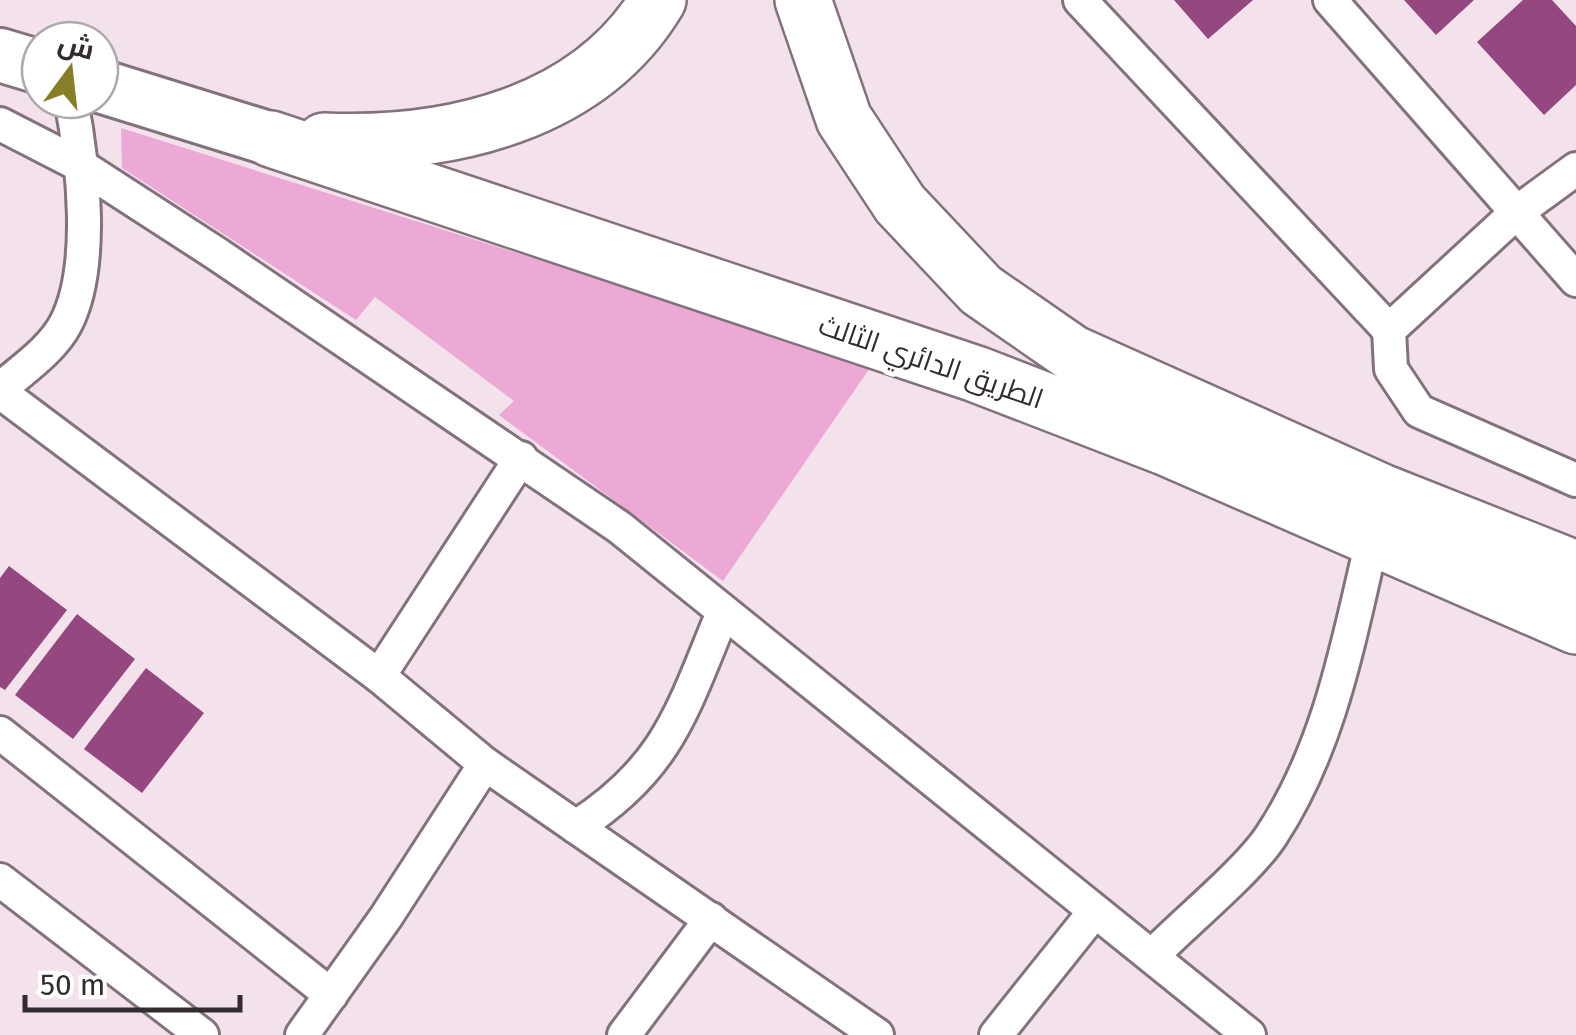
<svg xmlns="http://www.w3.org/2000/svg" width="1576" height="1035" font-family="'Fira Sans',Cairo,sans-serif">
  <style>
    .green { fill: #eca9d5 }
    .building { fill: #95477f }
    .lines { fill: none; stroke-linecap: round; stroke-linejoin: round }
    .street-casing { stroke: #82727c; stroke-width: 38 }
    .primary-casing { stroke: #82727c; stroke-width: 58 }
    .highway-casing { stroke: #82727c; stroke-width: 60 }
    .street { stroke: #fff; stroke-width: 32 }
    .primary { stroke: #fff; stroke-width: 52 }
    .highway { stroke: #fff; stroke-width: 55 }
    .labels { text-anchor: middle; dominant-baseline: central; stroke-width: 10; stroke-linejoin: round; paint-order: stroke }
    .street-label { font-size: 28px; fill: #322b2f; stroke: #fff }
  </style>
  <rect width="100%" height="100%" fill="#f3e1ec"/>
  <!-- green -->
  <path class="green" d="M 121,128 L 872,365 L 723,581 L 499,415 L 514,401 L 375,297 L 356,320 L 122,168 Z"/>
  <!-- building -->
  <g class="building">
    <path d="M 1174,0 L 1253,0 L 1208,39 Z"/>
    <path d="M 1404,0 L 1474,0 L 1436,35 Z"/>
    <path d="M 1523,0 L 1552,0 L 1576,26 L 1576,85 L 1544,115 L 1477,42 Z"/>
    <path d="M 9,566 L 67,610 L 5,690 L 0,687 L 0,578 Z"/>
    <path d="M 77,614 L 135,659 L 73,739 L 15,695 Z"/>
    <path d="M 146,668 L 204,713 L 142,793 L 84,749 Z"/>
  </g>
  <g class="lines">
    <!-- street casing -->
    <g class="street-casing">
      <g id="street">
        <path d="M 1080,0 L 1389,330"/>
        <path d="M 1330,0 L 1576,280"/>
        <path d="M 0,124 L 78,164 L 217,254 L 619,527 L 1249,1035"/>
        <path d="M 1576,169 L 1517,212 L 1389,330 L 1391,369 L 1419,411 L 1576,480"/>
        <path d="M 0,389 C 22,370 53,349 66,323 C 95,267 83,162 71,100"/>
        <path d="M 0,392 L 379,676 L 485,764 L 877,1035"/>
        <path d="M 379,676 L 521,458"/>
        <path d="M 0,733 L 331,995"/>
        <path d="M 576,827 C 668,768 682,711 722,615"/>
        <path d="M 0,880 L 202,1035"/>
        <path d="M 1152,956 C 1184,923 1248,871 1271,836 C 1333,742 1350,631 1376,524"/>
        <path d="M 302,1035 L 386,917 L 485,764"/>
        <path d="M 624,1035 L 711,919"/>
        <path d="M 996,1035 L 1095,911"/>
      </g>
    </g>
    <!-- primary casing -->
    <g class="primary-casing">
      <g id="primary">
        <path d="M 0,55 L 40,67"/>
        <path d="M 100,86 L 271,139"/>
      </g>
    </g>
    <!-- highway casing -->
    <g class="highway-casing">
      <g id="highway">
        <path d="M 803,0 L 844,119 L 900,204 L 981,290 L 1072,353 L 1384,493 L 1576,569"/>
        <path d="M 271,139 L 976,374 L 1165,447 L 1576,626"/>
        <path d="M 324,141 C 449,146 589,115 658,0"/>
      </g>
    </g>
    <!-- street -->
    <use href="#street" class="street"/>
    <!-- primary -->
    <use href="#primary" class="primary"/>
    <!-- highway -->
    <use href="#highway" class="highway"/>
  </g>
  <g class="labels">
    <!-- street labels -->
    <g class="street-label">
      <text transform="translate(931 362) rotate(19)">الطريق الدائري الثالث</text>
    </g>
  </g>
  <!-- north arrow -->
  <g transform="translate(70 70) rotate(15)"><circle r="48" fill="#ffffff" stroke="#adaaac" stroke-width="2.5"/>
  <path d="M0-8L18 38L0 25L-18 38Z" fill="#867f27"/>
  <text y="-15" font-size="28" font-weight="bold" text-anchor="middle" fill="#322b2f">ش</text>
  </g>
  <!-- scale -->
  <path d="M25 995v15h215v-15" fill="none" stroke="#322b2f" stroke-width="5"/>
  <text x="40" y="995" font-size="30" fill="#322b2f" stroke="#ffffff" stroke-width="8" paint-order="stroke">50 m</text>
</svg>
